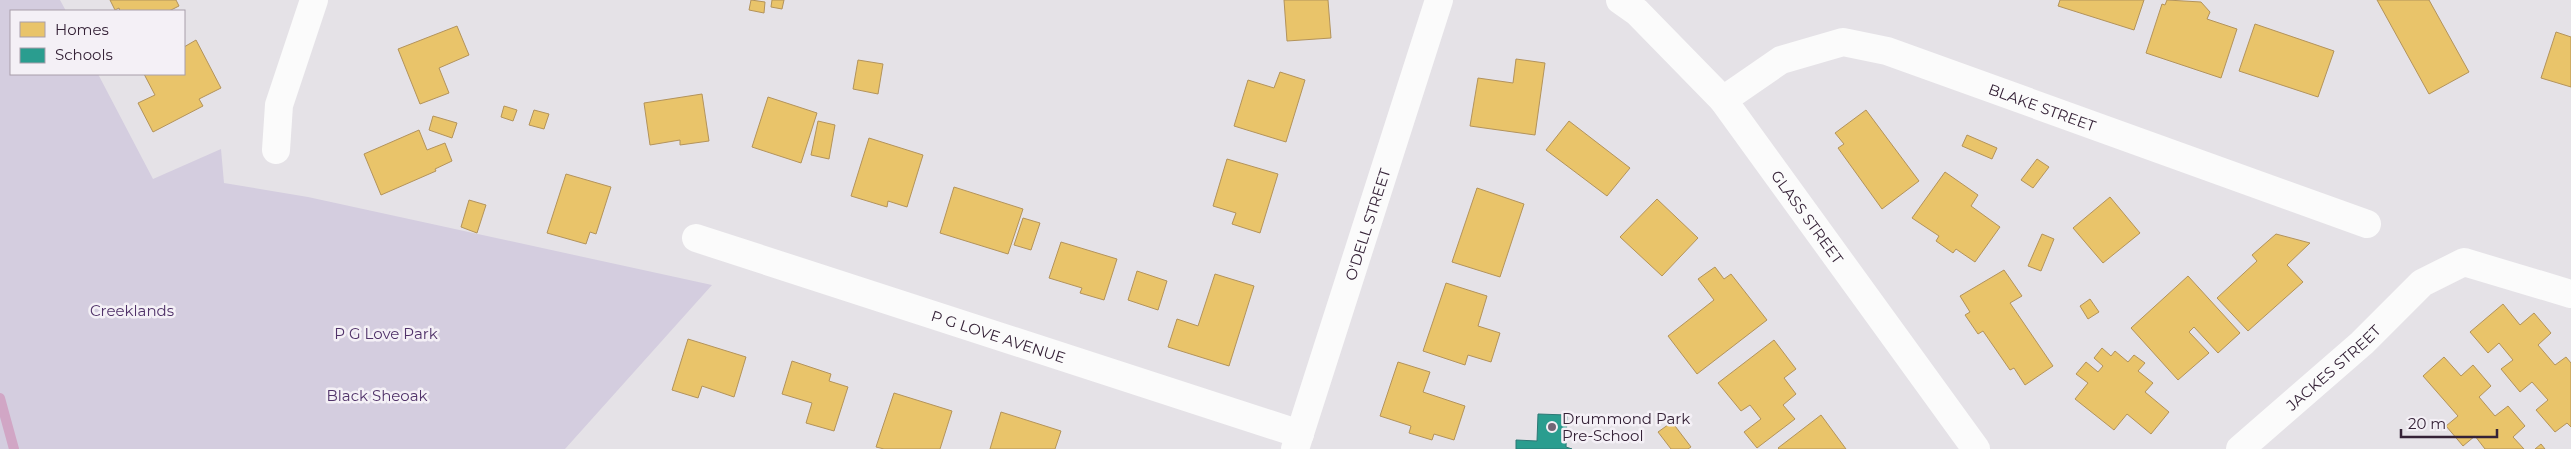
<svg xmlns="http://www.w3.org/2000/svg" width="2571" height="449" font-family="Montserrat,sans-serif">
  <style>
    .green { fill: #d4cddf }
    .homes { fill: #e9c46a; stroke: #b3935b }
    .schools { fill: #2a9d8f; stroke: #2d7875 }
    .lines { fill: none; stroke-linecap: round; stroke-linejoin: round }
    .stream { stroke: #d1a6c5; stroke-width: 10 }
    .street { stroke: #fbfbfb; stroke-width: 28 }
    .poi-dot { fill: #736575; stroke: #f4f0f6; stroke-width: 2 }
    .labels { text-anchor: middle; dominant-baseline: central; stroke-width: 5; stroke-linejoin: round; paint-order: stroke }
    .street-label { font-size: 15px; fill: #352237; stroke: #f4f0f6 }
    .park-label { font-size: 15px; fill: #503269; stroke: #f4f0f6 }
    .poi-label { font-size: 15px; fill: #352237; stroke: #f4f0f6; text-anchor: start }
  </style>
  <rect width="100%" height="100%" fill="#e5e2e7"/>
  <!-- green -->
  <path class="green" d="M 0,0 L 60,0 L 66,11 L 11,11 L 11,74 L 98,74 L 153,179 L 221,149 L 224,183 L 308,197 L 712,285 L 565,449 L 0,449 Z"/>
  <!-- homes -->
  <g class="homes">
    <path d="M 110,0 L 176,0 L 179,6 L 169,11 L 120,11 L 119,8 L 115,10 Z"/>
    <path d="M 751,0 L 765,2 L 764,13 L 749,10 Z"/>
    <path d="M 772,0 L 784,0 L 782,9 L 771,7 Z"/>
    <path d="M 1284,0 L 1328,0 L 1331,38 L 1287,41 Z"/>
    <path d="M 2060,0 L 2144,0 L 2134,30 L 2058,6 Z"/>
    <path d="M 2167,0 L 2201,2 L 2210,12 L 2207,19 L 2237,29 L 2221,78 L 2146,53 L 2162,4 L 2165,5 Z"/>
    <path d="M 2377,0 L 2429,0 L 2469,72 L 2429,94 Z"/>
    <path d="M 2255,24 L 2334,51 L 2318,97 L 2239,71 Z"/>
    <path d="M 457,26 L 469,55 L 439,68 L 449,93 L 420,104 L 398,49 Z"/>
    <path d="M 2556,32 L 2571,37 L 2571,87 L 2541,78 Z"/>
    <path d="M 196,40 L 221,88 L 199,99 L 203,106 L 153,132 L 138,103 L 155,95 L 144,74 L 184,74 L 184,47 Z"/>
    <path d="M 1516,59 L 1545,63 L 1535,135 L 1470,126 L 1478,78 L 1513,83 Z"/>
    <path d="M 858,60 L 883,64 L 878,94 L 853,89 Z"/>
    <path d="M 1280,72 L 1305,80 L 1286,142 L 1234,126 L 1248,80 L 1274,88 Z"/>
    <path d="M 702,94 L 709,141 L 680,145 L 680,140 L 650,145 L 644,103 Z"/>
    <path d="M 768,97 L 817,113 L 801,163 L 752,147 Z"/>
    <path d="M 504,106 L 517,110 L 513,121 L 501,117 Z"/>
    <path d="M 534,110 L 549,114 L 544,129 L 529,125 Z"/>
    <path d="M 1866,110 L 1919,181 L 1882,209 L 1838,148 L 1844,144 L 1835,133 Z"/>
    <path d="M 433,116 L 457,123 L 452,138 L 429,130 Z"/>
    <path d="M 818,121 L 835,125 L 829,159 L 811,155 Z"/>
    <path d="M 1569,121 L 1630,168 L 1607,196 L 1546,150 Z"/>
    <path d="M 419,130 L 427,150 L 445,143 L 452,161 L 435,169 L 436,171 L 381,195 L 364,154 Z"/>
    <path d="M 1967,135 L 1997,148 L 1992,159 L 1962,146 Z"/>
    <path d="M 869,138 L 923,155 L 907,207 L 888,201 L 887,207 L 851,196 Z"/>
    <path d="M 1227,159 L 1278,174 L 1260,233 L 1232,224 L 1236,213 L 1213,206 Z"/>
    <path d="M 2037,159 L 2049,167 L 2033,188 L 2021,180 Z"/>
    <path d="M 1945,172 L 1978,195 L 1971,206 L 2000,227 L 1975,262 L 1956,249 L 1953,253 L 1936,241 L 1939,236 L 1912,218 Z"/>
    <path d="M 566,174 L 611,187 L 596,234 L 590,232 L 586,244 L 547,233 Z"/>
    <path d="M 954,187 L 1023,209 L 1008,254 L 940,233 Z"/>
    <path d="M 1477,188 L 1524,204 L 1500,277 L 1452,262 Z"/>
    <path d="M 2110,197 L 2140,233 L 2103,263 L 2073,228 Z"/>
    <path d="M 1657,199 L 1698,238 L 1662,276 L 1620,237 Z"/>
    <path d="M 469,200 L 486,205 L 477,233 L 461,227 Z"/>
    <path d="M 1023,218 L 1040,223 L 1031,250 L 1014,245 Z"/>
    <path d="M 2042,234 L 2054,239 L 2041,271 L 2028,266 Z"/>
    <path d="M 2276,234 L 2310,243 L 2287,265 L 2303,282 L 2248,331 L 2217,298 L 2257,261 L 2252,255 Z"/>
    <path d="M 1061,242 L 1117,259 L 1104,300 L 1080,293 L 1082,288 L 1049,278 Z"/>
    <path d="M 1715,267 L 1724,279 L 1731,274 L 1767,320 L 1697,374 L 1668,336 L 1714,300 L 1698,279 Z"/>
    <path d="M 2004,270 L 2022,296 L 2010,303 L 2053,366 L 2025,385 L 2014,368 L 2010,370 L 1983,331 L 1978,334 L 1965,315 L 1970,312 L 1960,296 Z"/>
    <path d="M 1137,271 L 1167,281 L 1158,310 L 1128,300 Z"/>
    <path d="M 1215,274 L 1254,286 L 1229,366 L 1168,347 L 1177,319 L 1198,326 Z"/>
    <path d="M 2188,276 L 2240,333 L 2218,353 L 2194,327 L 2189,332 L 2209,353 L 2178,380 L 2131,328 Z"/>
    <path d="M 1446,283 L 1487,296 L 1478,326 L 1500,333 L 1491,362 L 1468,355 L 1465,365 L 1423,351 Z"/>
    <path d="M 2090,299 L 2099,312 L 2088,319 L 2080,306 Z"/>
    <path d="M 2503,304 L 2520,325 L 2534,313 L 2551,333 L 2538,345 L 2555,365 L 2566,357 L 2571,363 L 2571,427 L 2567,423 L 2555,432 L 2536,410 L 2548,400 L 2532,382 L 2520,392 L 2501,369 L 2513,360 L 2499,343 L 2488,353 L 2470,332 Z"/>
    <path d="M 688,339 L 746,357 L 734,397 L 702,386 L 698,398 L 672,390 Z"/>
    <path d="M 1774,340 L 1796,369 L 1784,378 L 1796,394 L 1783,405 L 1795,419 L 1757,448 L 1744,432 L 1761,419 L 1750,405 L 1741,411 L 1718,383 Z"/>
    <path d="M 2102,348 L 2111,356 L 2115,351 L 2128,362 L 2134,355 L 2145,363 L 2138,371 L 2153,383 L 2145,392 L 2169,412 L 2151,434 L 2127,414 L 2114,430 L 2075,399 L 2088,383 L 2076,374 L 2086,362 L 2098,372 L 2103,366 L 2094,358 Z"/>
    <path d="M 2444,357 L 2461,376 L 2473,365 L 2491,386 L 2479,397 L 2495,416 L 2508,406 L 2525,426 L 2513,437 L 2524,449 L 2485,449 L 2475,436 L 2463,446 L 2446,426 L 2458,416 L 2423,376 Z"/>
    <path d="M 792,361 L 831,374 L 829,381 L 848,387 L 834,431 L 806,423 L 812,403 L 782,394 Z"/>
    <path d="M 1398,362 L 1430,372 L 1423,392 L 1465,406 L 1454,440 L 1434,434 L 1432,440 L 1409,433 L 1411,426 L 1380,416 Z"/>
    <path d="M 894,393 L 952,411 L 940,449 L 884,449 L 876,447 Z"/>
    <path d="M 1001,412 L 1061,431 L 1055,449 L 990,449 Z"/>
    <path d="M 1821,415 L 1846,449 L 1779,449 L 1778,448 Z"/>
    <path d="M 1672,422 L 1691,447 L 1688,449 L 1671,449 L 1658,432 Z"/>
    <path d="M 2541,444 L 2545,449 L 2535,449 Z"/>
  </g>
  <!-- schools -->
  <path class="schools" d="M 1538,414 L 1567,415 L 1566,447 L 1572,449 L 1516,449 L 1516,440 L 1537,441 Z"/>
  <g class="lines">
    <!-- stream -->
    <path class="stream" d="M 0,398 L 14,449"/>
    <!-- street -->
    <g class="street">
      <path id="s1" d="M 1620,0 L 1637,12 L 1723,100 L 1976,449"/>
      <path id="s2" d="M 1723,100 L 1781,60 L 1843,42 L 1887,51 L 2367,224"/>
      <path d="M 276,150 L 279,105 L 314,0"/>
      <path id="s3" d="M 696,238 L 1300,434"/>
      <path id="s4" d="M 1295,449 L 1439,0"/>
      <path id="s5" d="M 2240,449 L 2362,343 L 2422,283 L 2464,262 L 2571,294"/>
    </g>
  </g>
  <!-- markers -->
  <circle class="poi-dot" cx="1552" cy="427" r="5"/>
  <g class="labels">
    <!-- street labels -->
    <g class="street-label">
      <text stroke="none"><textPath href="#s2" startOffset="345">BLAKE STREET</textPath></text>
      <text stroke="none"><textPath href="#s1" startOffset="288">GLASS STREET</textPath></text>
      <text stroke="none"><textPath href="#s4" startOffset="236">O'DELL STREET</textPath></text>
      <text stroke="none"><textPath href="#s3" startOffset="318">P G LOVE AVENUE</textPath></text>
      <text stroke="none"><textPath href="#s5" startOffset="124">JACKES STREET</textPath></text>
    </g>
    <!-- park labels -->
    <g class="park-label">
      <text x="132" y="310">Creeklands</text>
      <text x="386" y="333">P G Love Park</text>
      <text x="377" y="395">Black Sheoak</text>
    </g>
    <!-- poi labels -->
    <g class="poi-label">
      <text x="1562" y="418">Drummond Park<tspan x="1562" dy="17">Pre-School</tspan></text>
    </g>
  </g>
  <!-- legend -->
  <rect x="10" y="10" width="175" height="65" fill="#f4f0f6" stroke="#a89eaa"/>
  <rect x="20" y="22" width="25" height="15" fill="#e9c46a" stroke="#a89eaa"/>
  <text x="55" y="35" font-size="15" fill="#352237">Homes</text>
  <rect x="20" y="48" width="25" height="15" fill="#2a9d8f" stroke="#a89eaa"/>
  <text x="55" y="60" font-size="15" fill="#352237">Schools</text>
  <!-- scale -->
  <path d="M2401 429v8h96v-8" fill="none" stroke="#352237" stroke-width="2.5"/>
  <text x="2408" y="429" font-size="15" fill="#352237" stroke="#f4f0f6" stroke-width="4" paint-order="stroke">20 m</text>
</svg>
